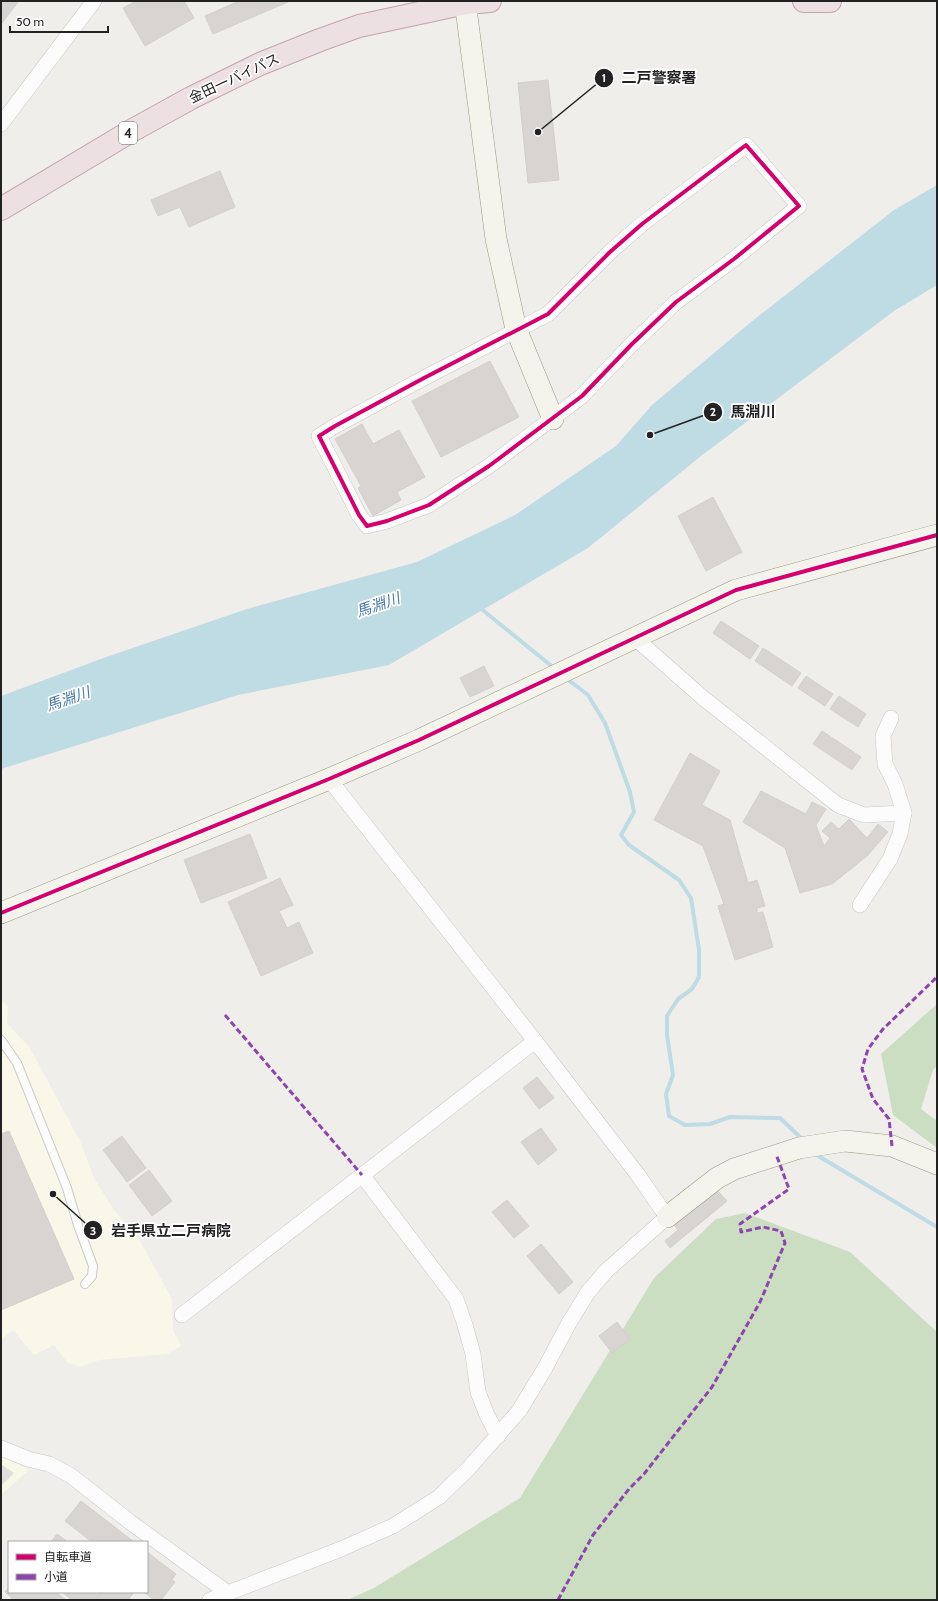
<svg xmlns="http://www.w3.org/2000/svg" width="938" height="1601" font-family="Cabin,'Noto Sans JP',sans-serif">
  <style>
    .education { fill: #f8f7e8 }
    .forest { fill: #cbdec1 }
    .parking { fill: #e0dfde }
    .water { fill: #bfdbe3 }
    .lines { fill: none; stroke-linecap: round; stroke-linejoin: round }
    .stream { stroke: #bfdbe3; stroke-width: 4 }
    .building { fill: #d7d4d2; stroke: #d3d0cc }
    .lane-casing { stroke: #c9c8c7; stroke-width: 10 }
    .street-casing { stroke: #c9c8c7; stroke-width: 16 }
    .secondary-casing { stroke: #999a82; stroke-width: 22 }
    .highway-casing { stroke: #c5a2ac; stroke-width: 24 }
    .lane { stroke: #fdfcfc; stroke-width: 8 }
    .street { stroke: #fdfcfc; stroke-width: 15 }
    .secondary { stroke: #f4f4ed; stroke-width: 21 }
    .highway { stroke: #ece0e2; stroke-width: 22 }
    .quiet { stroke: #8e44ad; stroke-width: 3; stroke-dasharray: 6 3; stroke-linecap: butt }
    .cycleway-casing { stroke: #fff; stroke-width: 6 }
    .cycleway { stroke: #d6006c; stroke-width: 4 }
    .labels { text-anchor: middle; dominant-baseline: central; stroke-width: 3.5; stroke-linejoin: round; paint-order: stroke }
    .shield { fill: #fff; stroke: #646464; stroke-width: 1 }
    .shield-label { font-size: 13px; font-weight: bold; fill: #222 }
    .street-label { font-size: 14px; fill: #222; stroke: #fff }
    .water-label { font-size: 15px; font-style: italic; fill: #4a7aab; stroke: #fff }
    .leader { fill: none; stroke: #222; stroke-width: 1.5 }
    .callout-dot { fill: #222; stroke: #fff; stroke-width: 1.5 }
    .mark-label { font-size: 12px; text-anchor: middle; font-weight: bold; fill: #fff }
    .callout-label { font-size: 15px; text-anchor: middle; font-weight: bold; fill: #222; stroke: #fff; stroke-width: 3.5; stroke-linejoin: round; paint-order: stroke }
  </style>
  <rect width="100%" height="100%" fill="#f0eeeb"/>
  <!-- education -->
  <g class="education">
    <path d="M 1,1000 L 8,1006 L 7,1023 L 30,1048 L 80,1141 L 94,1178 L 114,1210 L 139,1239 L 172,1299 L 173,1330 L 181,1346 L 167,1354 L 99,1360 L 80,1367 L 67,1362 L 54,1345 L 34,1355 L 13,1330 L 1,1340 Z"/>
    <path d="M 1,1454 L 29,1470 L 1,1495 Z"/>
  </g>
  <!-- forest -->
  <g class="forest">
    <path d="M 937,1004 L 937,1066 L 933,1070 L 921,1109 L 937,1121 L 937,1148 L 893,1115 L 881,1054 Z"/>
    <path d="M 745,1213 L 850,1252 L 937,1332 L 937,1600 L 347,1600 L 374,1588 L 520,1498 L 654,1278 L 716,1219 Z"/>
  </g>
  <!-- parking -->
  <path class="parking" d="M 1,1464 L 14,1473 L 1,1486 Z"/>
  <!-- water -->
  <path class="water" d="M 937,185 L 937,285 L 894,311 L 701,456 L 588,548 L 389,665 L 238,695 L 1,769 L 1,696 L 109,656 L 247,609 L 417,562 L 515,515 L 616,446 L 652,405 L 751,322 L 894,210 Z"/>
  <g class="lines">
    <!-- stream -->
    <g class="stream">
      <path d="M 479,607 L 554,668"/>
      <path d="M 566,678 L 588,695 L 605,723 L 630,792 L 634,812 L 621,835 L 629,845 L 679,880 L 691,898 L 699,950 L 699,977 L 692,989 L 678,999 L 667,1016 L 667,1035 L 673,1075 L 666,1094 L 669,1116 L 685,1125 L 710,1124 L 730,1117 L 780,1118 L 803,1140"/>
      <path d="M 814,1152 L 820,1157 L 937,1227"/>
    </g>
  </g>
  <!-- building -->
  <g class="building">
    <path d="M 1,1 L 19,1 L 2,23 L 1,23 Z"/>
    <path d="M 136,1 L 184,1 L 194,18 L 145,46 L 123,8 Z"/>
    <path d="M 239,1 L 287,1 L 288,2 L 213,34 L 205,16 Z"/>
    <path d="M 548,80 L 559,180 L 528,183 L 518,83 Z"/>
    <path d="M 220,171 L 235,207 L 189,227 L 180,207 L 158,216 L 151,200 Z"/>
    <path d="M 490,361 L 519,417 L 441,457 L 412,401 Z"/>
    <path d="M 362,424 L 373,444 L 399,430 L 425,477 L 397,492 L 401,500 L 373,516 L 358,488 L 361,486 L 335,439 Z"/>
    <path d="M 713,497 L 742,552 L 706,571 L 678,516 Z"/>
    <path d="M 721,621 L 759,646 L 750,659 L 713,633 Z"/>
    <path d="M 763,648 L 801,673 L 792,686 L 755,661 Z"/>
    <path d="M 484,666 L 494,686 L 470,697 L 460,678 Z"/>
    <path d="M 806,676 L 833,694 L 825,706 L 798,688 Z"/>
    <path d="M 839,696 L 866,714 L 858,727 L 830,709 Z"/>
    <path d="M 822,731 L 861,757 L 852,770 L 813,744 Z"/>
    <path d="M 690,753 L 720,771 L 702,805 L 730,820 L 748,883 L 757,880 L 765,906 L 757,908 L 757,913 L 763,912 L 773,947 L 735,960 L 718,906 L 724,904 L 703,846 L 654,820 Z"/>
    <path d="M 761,791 L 806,814 L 812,802 L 826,809 L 816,825 L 824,846 L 830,838 L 822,831 L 831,822 L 839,829 L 849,819 L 867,838 L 878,824 L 888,832 L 867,856 L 832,884 L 800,893 L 785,848 L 743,822 Z"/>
    <path d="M 250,834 L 267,878 L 201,903 L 184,860 Z"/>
    <path d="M 280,878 L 293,905 L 279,911 L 287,928 L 299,922 L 313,953 L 261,976 L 228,902 Z"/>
    <path d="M 537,1077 L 554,1098 L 539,1109 L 523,1088 Z"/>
    <path d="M 541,1128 L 557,1150 L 538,1165 L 521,1142 Z"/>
    <path d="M 9,1131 L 74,1279 L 1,1310 L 1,1134 Z"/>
    <path d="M 122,1136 L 146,1168 L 127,1182 L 103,1150 Z"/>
    <path d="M 149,1170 L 172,1201 L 152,1216 L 129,1185 Z"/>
    <path d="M 717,1190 L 727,1201 L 670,1248 L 665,1241 L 678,1230 L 674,1225 Z"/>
    <path d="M 507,1200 L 529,1226 L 514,1238 L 492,1212 Z"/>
    <path d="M 541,1244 L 573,1282 L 559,1294 L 527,1256 Z"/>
    <path d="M 617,1322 L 630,1339 L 612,1353 L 599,1336 Z"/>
    <path d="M 81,1501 L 134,1542 L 92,1542 L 65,1521 Z"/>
    <path d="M 57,1534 L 68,1542 L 51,1542 Z"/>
    <path d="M 147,1552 L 176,1574 L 172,1580 L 175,1582 L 161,1600 L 154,1600 L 144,1592 L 147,1592 Z"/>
    <path d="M 9,1587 L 9,1592 L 56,1592 L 66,1600 L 10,1600 L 12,1598 L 5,1592 Z"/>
    <path d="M 62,1592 L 93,1592 L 97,1595 L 99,1592 L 134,1592 L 128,1600 L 72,1600 Z"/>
  </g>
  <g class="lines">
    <!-- lane casing -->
    <g class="lane-casing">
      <path id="lane" d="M 1,1040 L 17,1063 L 67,1188 L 78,1225 L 93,1266 L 92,1276 L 85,1284"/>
    </g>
    <!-- street casing -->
    <g class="street-casing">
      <g id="street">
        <path d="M 1,124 L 94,1"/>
        <path d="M 746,145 L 799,206 L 734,259 L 676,302 L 632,344 L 582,396 L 489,466 L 429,505 L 387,521 L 367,526 L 359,515 L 319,436 L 335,426 L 424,378 L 548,314 L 610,252 L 642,224 Z"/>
        <path d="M 634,637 L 702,697 L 838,805 L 864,815 L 904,813"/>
        <path d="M 860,905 L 890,859 L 900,834 L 904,813 L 895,784 L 885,764 L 883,736 L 891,718"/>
        <path d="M 362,1175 L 456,1299 L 465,1325 L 473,1354 L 478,1392 L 487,1415 L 498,1436"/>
        <path d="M 182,1315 L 535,1041"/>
        <path d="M 1,1448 L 28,1459 L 49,1464 L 70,1475 L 130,1522 L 228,1593"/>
        <path d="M 210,1600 L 341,1549 L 393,1526 L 439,1497 L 468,1469 L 519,1411 L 545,1368 L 569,1323 L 588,1292 L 606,1271 L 667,1217 L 638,1175 L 535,1041 L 329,779"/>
      </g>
    </g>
    <!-- secondary casing -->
    <g class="secondary-casing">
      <g id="secondary">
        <path d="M 465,1 L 496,239 L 516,329 L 553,419"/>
        <path d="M 1,913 L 329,779 L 419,740 L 736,590 L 937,535"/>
        <path d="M 667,1217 L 717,1178 L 734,1169 L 799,1148 L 845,1141 L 892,1146 L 937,1164"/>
      </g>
    </g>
    <!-- highway casing -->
    <g class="highway-casing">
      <g id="highway">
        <path d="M 804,1 L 830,1"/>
        <path d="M 1,209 L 133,130 L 191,98 L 260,64 L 320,40 L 359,26 L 466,3 L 490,1"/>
      </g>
    </g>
    <!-- lane -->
    <use href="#lane" class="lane"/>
    <!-- street -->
    <use href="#street" class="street"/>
    <!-- secondary -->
    <use href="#secondary" class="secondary"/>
    <!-- highway -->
    <use href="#highway" class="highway"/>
    <!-- quiet -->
    <g class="quiet">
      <path d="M 225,1015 L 362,1175"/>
      <path d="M 892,1146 L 889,1119 L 873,1099 L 862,1069 L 868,1049 L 883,1029 L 937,977"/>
      <path d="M 558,1600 L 593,1535 L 629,1489 L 644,1474 L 712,1387 L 760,1302 L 785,1243 L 781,1231 L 763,1227 L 741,1232 L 740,1224 L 789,1189 L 776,1154"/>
    </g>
    <!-- cycleway casing -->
    <g class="cycleway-casing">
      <g id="cycleway">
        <path d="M 746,145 L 799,206 L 734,259 L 676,302 L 632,344 L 582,396 L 489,466 L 429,505 L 387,521 L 367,526 L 359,515 L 319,436 L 335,426 L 424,378 L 548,314 L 610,252 L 642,224 Z"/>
        <path d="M 1,913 L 329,779 L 419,740 L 736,590 L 937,535"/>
      </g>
    </g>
    <!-- cycleway -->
    <use href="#cycleway" class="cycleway"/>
  </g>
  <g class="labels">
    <!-- shield labels -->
    <rect class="shield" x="119" y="122" width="18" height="22" rx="3"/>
    <g class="shield-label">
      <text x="128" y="133">4</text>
    </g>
    <!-- street labels -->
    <g class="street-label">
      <text transform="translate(234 78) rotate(-25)">金田一バイパス</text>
    </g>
    <!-- water labels -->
    <g class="water-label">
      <text transform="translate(378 605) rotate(-19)">馬淵川</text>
      <text transform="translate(68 699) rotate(-19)">馬淵川</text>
    </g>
  </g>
  <!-- callouts -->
  <path class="leader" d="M538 132L604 78M650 435L713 412M53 1194L93 1230"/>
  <g class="callout-dot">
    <circle cx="538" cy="132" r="4"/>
    <circle cx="650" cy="435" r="4"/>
    <circle cx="53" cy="1194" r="4"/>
    <circle cx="604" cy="78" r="10"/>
    <circle cx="713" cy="412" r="10"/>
    <circle cx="93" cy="1230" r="10"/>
  </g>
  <g class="mark-label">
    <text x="604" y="82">1</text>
    <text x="713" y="416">2</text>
    <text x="93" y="1235">3</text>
  </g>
  <g class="callout-label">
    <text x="659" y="83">二戸警察署</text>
    <text x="753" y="417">馬淵川</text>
    <text x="171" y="1236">岩手県立二戸病院</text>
  </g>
  <!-- border -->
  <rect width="938" height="1601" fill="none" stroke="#222222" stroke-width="4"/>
  <!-- legend -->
  <rect x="8" y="1541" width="140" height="52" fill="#ffffff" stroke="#a7a7a7"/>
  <rect x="16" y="1554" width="20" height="6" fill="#d6006c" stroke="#a7a7a7"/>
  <text x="44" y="1561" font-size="12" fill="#222222">自転車道</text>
  <rect x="16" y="1574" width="20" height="6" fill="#8e44ad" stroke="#a7a7a7"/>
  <text x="44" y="1581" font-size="12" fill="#222222">小道</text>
  <!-- scale -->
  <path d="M10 26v6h98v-6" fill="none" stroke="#222222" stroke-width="2"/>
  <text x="16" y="26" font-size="12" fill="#222222" stroke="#ffffff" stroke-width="3" paint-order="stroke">50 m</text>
</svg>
